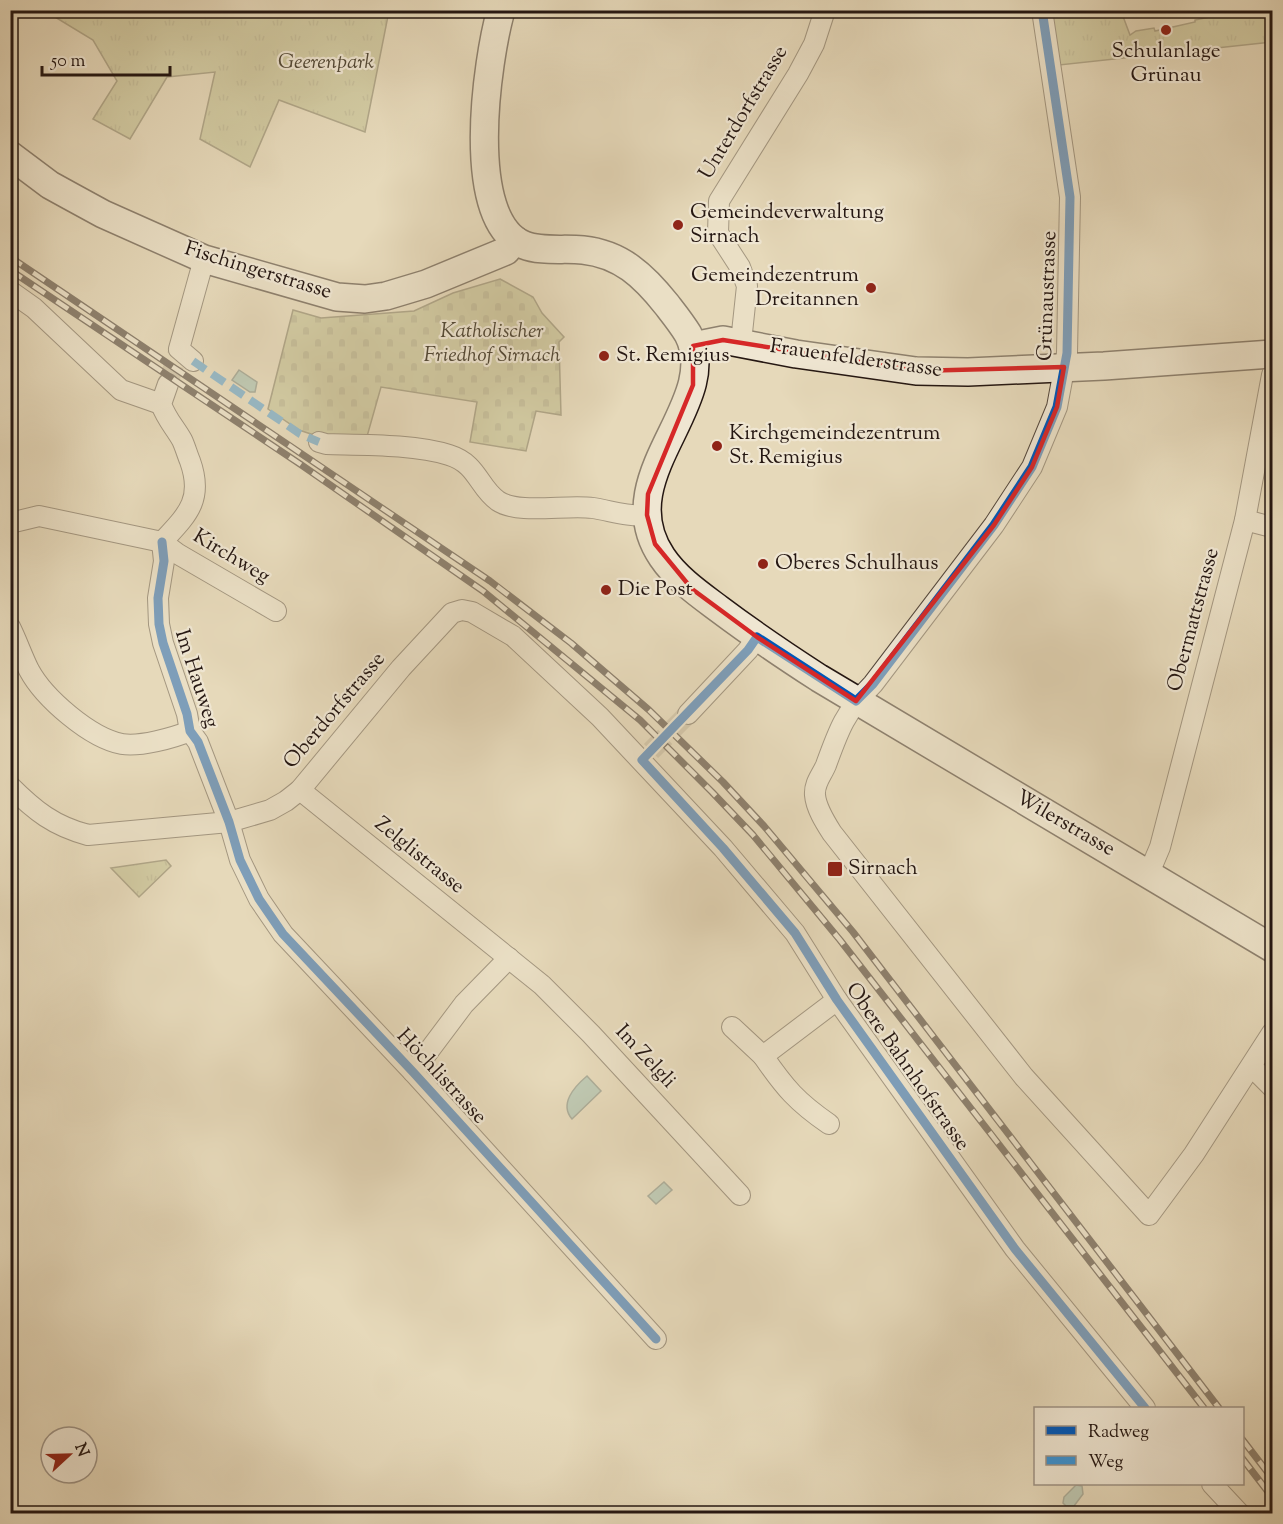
<svg xmlns="http://www.w3.org/2000/svg" width="1283" height="1524" font-family="'Sorts Mill Goudy',serif">
  <style>
    .cemetery { fill: url(#cemetery-stones); stroke: #716a4e; stroke-width: 1.5 }
    .park { fill: url(#park-tufts); stroke: #716a4e; stroke-width: 1.5 }
    .water { fill: #96bab0; stroke: #697971; stroke-width: 1.5 }
    .lines { fill: none; stroke-linecap: round; stroke-linejoin: round }
    .street-tunnel { stroke: #bfb298; stroke-width: 20; stroke-dasharray: 20 10; stroke-linecap: butt }
    .street-casing { stroke: #55483c; stroke-width: 22 }
    .secondary-casing { stroke: #251712; stroke-width: 30 }
    .street { stroke: #efe6d2; stroke-width: 20 }
    .secondary { stroke: #efe6d2; stroke-width: 27 }
    .rail-casing { stroke: #251712; stroke-width: 7 }
    .rail { stroke: #efe6d2; stroke-width: 4.5; stroke-dasharray: 14; stroke-linecap: butt }
    .quiet { stroke: #3b93d3; stroke-width: 8; stroke-dasharray: 15 8; stroke-linecap: butt }
    .cycleway-casing { stroke: #efe6d2; stroke-width: 13 }
    .cycleway { stroke: #0057b8; stroke-width: 9 }
    .marked { fill: none; stroke: #d62828; stroke-width: 4.5; stroke-linejoin: round }
    .poi-dot { fill: #8f2418; stroke: #efe6d2; stroke-width: 2 }
    .labels { text-anchor: middle; dominant-baseline: central; stroke-width: 4.5; stroke-linejoin: round; paint-order: stroke }
    .poi-label { font-size: 21px; fill: #251712; stroke: #efe6d2; text-anchor: start }
    .park-label { font-size: 21px; font-style: italic; fill: #534936; stroke: #efe6d2 }
    .street-label { font-size: 21px; fill: #251712; stroke: #efe6d2 }
  </style>
  <defs>
    <pattern id="cemetery-stones" width="16" height="16" patternUnits="userSpaceOnUse" patternTransform="scale(1.5)"><rect width="16" height="16" fill="#bdbc8a"/><path d="M2 7V4a2 2 0 0 1 4 0v3zM10 15v-3a2 2 0 0 1 4 0v3z" fill="#a2a176"/></pattern>
    <pattern id="park-tufts" width="24" height="20" patternUnits="userSpaceOnUse" patternTransform="scale(1.5)"><rect width="24" height="20" fill="#bdbc8a"/><path d="M3 7l-1-3M5 7V3M7 7l1-3M15 17l-1-3M17 17v-4M19 17l1-3" fill="none" stroke="#a2a176"/></pattern>
  </defs>
  <rect width="100%" height="100%" fill="#e6d9ba"/>
  <filter id="stains"><feTurbulence type="fractalNoise" baseFrequency=".00333" numOctaves="4"/><feColorMatrix values="0 0 0 0 .2 0 0 0 0 .09 0 0 0 0 .02 0 0 0 .5 -.17"/></filter>
  <radialGradient id="worn" r=".72"><stop offset=".6" stop-color="#630" stop-opacity="0"/><stop offset="1" stop-color="#630" stop-opacity=".3"/></radialGradient>
  <!-- cemetery -->
  <path class="cemetery" d="M 500,279 L 533,297 L 542,313 L 564,337 L 559,342 L 561,415 L 536,411 L 526,451 L 470,442 L 477,402 L 381,387 L 366,440 L 323,438 L 299,430 L 268,409 L 293,310 L 321,318 L 414,311 L 453,293 Z"/>
  <!-- park -->
  <g class="park">
    <path d="M 45,11 L 389,10 L 389,11 L 365,132 L 279,100 L 250,167 L 200,139 L 215,72 L 167,77 L 130,139 L 93,119 L 117,81 L 93,40 Z"/>
    <path d="M 1042,11 L 1121,11 L 1130,35 L 1136,31 L 1154,28 L 1155,31 L 1195,22 L 1195,20 L 1210,17 L 1209,11 L 1272,11 L 1272,42 L 1050,66 Z"/>
    <path d="M 166,860 L 171,866 L 139,897 L 111,868 Z"/>
  </g>
  <!-- water -->
  <g class="water">
    <path d="M 239,370 L 257,382 L 255,392 L 250,392 L 232,380 Z"/>
    <path d="M 587,1076 L 601,1091 L 572,1119 C 559,1104 574,1087 587,1076 Z"/>
    <path d="M 664,1182 L 672,1190 L 656,1204 L 648,1196 Z"/>
    <path d="M 1076,1485 L 1082,1486 L 1083,1494 L 1074,1506 L 1066,1506 L 1063,1503 L 1064,1497 Z"/>
  </g>
  <g class="lines">
    <!-- street-tunnel -->
    <g class="street-tunnel">
      <path d="M 168,384 L 179,349"/>
      <path d="M 651,751 L 688,714"/>
    </g>
    <!-- street casing -->
    <g class="street-casing">
      <g id="street">
        <path d="M 1042,10 L 1070,197 L 1067,353 L 1057,407 L 1032,467 L 994,525 L 873,684 C 845,712 839,729 826,765 C 822,775 814,783 815,795 C 816,808 825,822 832,833 L 1024,1077 L 1149,1215 L 1194,1154 L 1272,1033"/>
        <path d="M 10,291 L 34,308 L 121,390 L 161,404"/>
        <path d="M 741,342 L 747,286 L 740,267 L 718,233 L 719,201 L 798,74 L 814,44 L 825,10"/>
        <path d="M 193,361 L 179,349 L 204,259"/>
        <path d="M 319,442 L 326,444 C 362,445 416,444 449,455 C 478,464 478,487 498,501 C 519,515 567,504 593,508 C 612,511 628,517 647,515"/>
        <path d="M 1245,520 L 1272,527"/>
        <path d="M 10,523 L 39,516 L 162,542 C 187,515 204,500 190,461 C 187,454 185,446 182,440 C 174,426 167,420 161,404 L 168,384"/>
        <path d="M 162,542 L 164,561 L 158,598 L 159,624 L 163,643 L 187,714 L 190,731 L 198,742 L 229,822 L 240,860 L 259,899 L 283,934 L 413,1072 L 656,1339"/>
        <path d="M 162,542 L 178,554 L 276,611"/>
        <path d="M 10,627 C 17,641 22,656 29,670 C 44,698 90,738 122,744 C 140,747 173,738 190,731"/>
        <path d="M 688,714 L 748,650 L 757,637"/>
        <path d="M 10,786 C 35,811 54,826 88,835 L 229,822 L 270,810 L 286,801 L 300,790 L 401,668 L 452,613 L 462,610 L 472,612 L 513,636 L 600,717 L 723,848 L 795,933 L 837,1000 L 1015,1249 L 1145,1408"/>
        <path d="M 300,790 L 542,985 L 591,1034 L 740,1195"/>
        <path d="M 1149,873 L 1160,847 L 1245,520 L 1272,375"/>
        <path d="M 732,1027 L 763,1056"/>
        <path d="M 1252,1067 L 1272,1087"/>
        <path d="M 413,1072 L 464,1004 L 509,958"/>
        <path d="M 829,1124 C 797,1102 785,1088 763,1056 L 837,1000"/>
        <path d="M 1212,1484 L 1240,1514"/>
      </g>
    </g>
    <!-- secondary casing -->
    <g class="secondary-casing">
      <g id="secondary">
        <path d="M 501,10 C 487,60 463,220 524,245 C 541,252 564,248 583,250 C 621,254 644,276 667,305 C 674,314 682,324 688,334 C 724,404 607,476 662,557 C 676,578 699,594 719,609 C 751,633 785,656 819,678 L 1272,948"/>
        <path d="M 10,155 L 50,185 L 70,196 L 103,214 L 204,259 L 337,297 L 365,299 L 386,296 L 426,284 L 506,251 L 515,240"/>
        <path d="M 693,346 L 723,340 L 796,354 L 916,371 L 968,372 L 1104,366 L 1272,354"/>
      </g>
    </g>
    <!-- street -->
    <use href="#street" class="street"/>
    <!-- secondary -->
    <use href="#secondary" class="secondary"/>
    <!-- rail casing -->
    <g class="rail-casing">
      <g id="rail">
        <path d="M 10,257 L 490,581 L 571,643 L 649,710 L 723,782 L 764,826 L 853,932 L 1219,1408"/>
        <path d="M 10,270 L 300,464 L 483,591 L 640,720 L 712,792 L 753,835 L 840,940 L 1204,1408"/>
        <path d="M 1242,1439 L 1272,1478"/>
        <path d="M 1242,1458 L 1272,1497"/>
      </g>
    </g>
    <!-- rail -->
    <use href="#rail" class="rail"/>
    <!-- quiet -->
    <path class="quiet" d="M 193,361 L 300,434 L 319,442"/>
    <!-- cycleway casing -->
    <g class="cycleway-casing">
      <g id="cycleway">
        <path d="M 1042,10 L 1070,197 L 1067,353 L 1057,407 L 1032,467 L 994,525 L 873,684 L 856,701 L 757,637 L 748,650 L 642,760 L 723,848 L 795,933 L 837,1000 L 1015,1249 L 1145,1408"/>
        <path d="M 162,542 L 164,561 L 158,598 L 159,624 L 163,643 L 187,714 L 190,731 L 198,742 L 229,822 L 240,860 L 259,899 L 283,934 L 413,1072 L 656,1339"/>
      </g>
    </g>
    <!-- cycleway -->
    <use href="#cycleway" class="cycleway"/>
  </g>
  <!-- marked area -->
  <path d="M0 0H1283V1524H0ZM 723,340 L 916,371 L 1064,367 L 1057,407 L 1032,467 L 994,525 L 856,701 L 757,637 L 692,589 L 655,544 L 647,515 L 648,494 L 693,385 L 693,346 Z" fill="#e6d9ba" fill-opacity=".55" fill-rule="evenodd"/>
  <path class="marked" d="M 723,340 L 916,371 L 1064,367 L 1057,407 L 1032,467 L 994,525 L 856,701 L 757,637 L 692,589 L 655,544 L 647,515 L 648,494 L 693,385 L 693,346 Z"/>
  <!-- markers -->
  <g class="poi-dot">
    <circle cx="1166" cy="30" r="6"/>
    <circle cx="678" cy="225" r="6"/>
    <circle cx="871" cy="288" r="6"/>
    <circle cx="604" cy="356" r="6"/>
    <circle cx="717" cy="446" r="6"/>
    <circle cx="763" cy="564" r="6"/>
    <circle cx="606" cy="590" r="6"/>
    <rect x="827" y="861" width="16" height="16" rx="3"/>
  </g>
  <g class="labels">
    <!-- poi labels -->
    <g class="poi-label">
      <text x="1166" y="52" text-anchor="middle">Schulanlage<tspan x="1166" dy="24">Grünau</tspan></text>
      <text x="690" y="213">Gemeindeverwaltung<tspan x="690" dy="24">Sirnach</tspan></text>
      <text x="859" y="276" text-anchor="end">Gemeindezentrum<tspan x="859" dy="24">Dreitannen</tspan></text>
      <text x="616" y="356">St. Remigius</text>
      <text x="729" y="434">Kirchgemeindezentrum<tspan x="729" dy="24">St. Remigius</tspan></text>
      <text x="775" y="564">Oberes Schulhaus</text>
      <text x="618" y="590">Die Post</text>
      <text x="848" y="869">Sirnach</text>
    </g>
    <!-- park labels -->
    <g class="park-label">
      <text x="326" y="63">Geerenpark</text>
      <text x="492" y="332">Katholischer<tspan x="492" dy="24">Friedhof Sirnach</tspan></text>
    </g>
    <!-- street labels -->
    <g class="street-label">
      <text transform="translate(744 113) rotate(-59)">Unterdorfstrasse</text>
      <text transform="translate(258 271) rotate(17)">Fischingerstrasse</text>
      <text transform="translate(1048 296) rotate(-88)">Grünaustrasse</text>
      <text transform="translate(856 359) rotate(8)">Frauenfelderstrasse</text>
      <text transform="translate(231 557) rotate(31)">Kirchweg</text>
      <text transform="translate(1194 620) rotate(-75)">Obermattstrasse</text>
      <text transform="translate(196 679) rotate(72)">Im Hauweg</text>
      <text transform="translate(335 711) rotate(-50)">Oberdorfstrasse</text>
      <text transform="translate(1065 824) rotate(30)">Wilerstrasse</text>
      <text transform="translate(419 856) rotate(39)">Zelglistrasse</text>
      <text transform="translate(645 1057) rotate(47)">Im Zelgli</text>
      <text transform="translate(907 1067) rotate(55)">Obere Bahnhofstrasse</text>
      <text transform="translate(441 1077) rotate(47)">Höchlistrasse</text>
    </g>
  </g>
  <!-- margin -->
  <rect width="1283" height="1524" fill="none" stroke="#e6d9ba" stroke-width="36"/>
  <rect x="12" y="12" width="1259" height="1500" fill="none" stroke="#251712" stroke-width="3"/>
  <rect x="18" y="18" width="1247" height="1488" fill="none" stroke="#251712" stroke-width="1.5"/>
  <!-- legend -->
  <rect x="1034" y="1407" width="210" height="78" fill="#efe6d2" stroke="#9e9385" stroke-width="1.5"/>
  <rect x="1046" y="1426" width="30" height="9" fill="#0057b8" stroke="#9e9385" stroke-width="1.5"/>
  <text x="1088" y="1437" font-size="18" fill="#251712">Radweg</text>
  <rect x="1046" y="1456" width="30" height="9" fill="#3b93d3" stroke="#9e9385" stroke-width="1.5"/>
  <text x="1088" y="1467" font-size="18" fill="#251712">Weg</text>
  <!-- north arrow -->
  <g transform="translate(69 1455) rotate(68)"><circle r="28" fill="#efe6d2" stroke="#9e9385" stroke-width="1.5"/>
  <path d="M0-4.5L10 22L0 15L-10 22Z" fill="#8f2418"/>
  <text y="-9" font-size="16" font-weight="bold" text-anchor="middle" fill="#251712">N</text>
  </g>
  <!-- scale -->
  <path d="M42 66v9h128v-9" fill="none" stroke="#251712" stroke-width="3"/>
  <text x="51" y="66" font-size="18" fill="#251712" stroke="#efe6d2" stroke-width="4.5" paint-order="stroke">50 m</text>
  <rect width="100%" height="100%" filter="url(#stains)"/>
  <rect width="100%" height="100%" fill="url(#worn)"/>
</svg>
